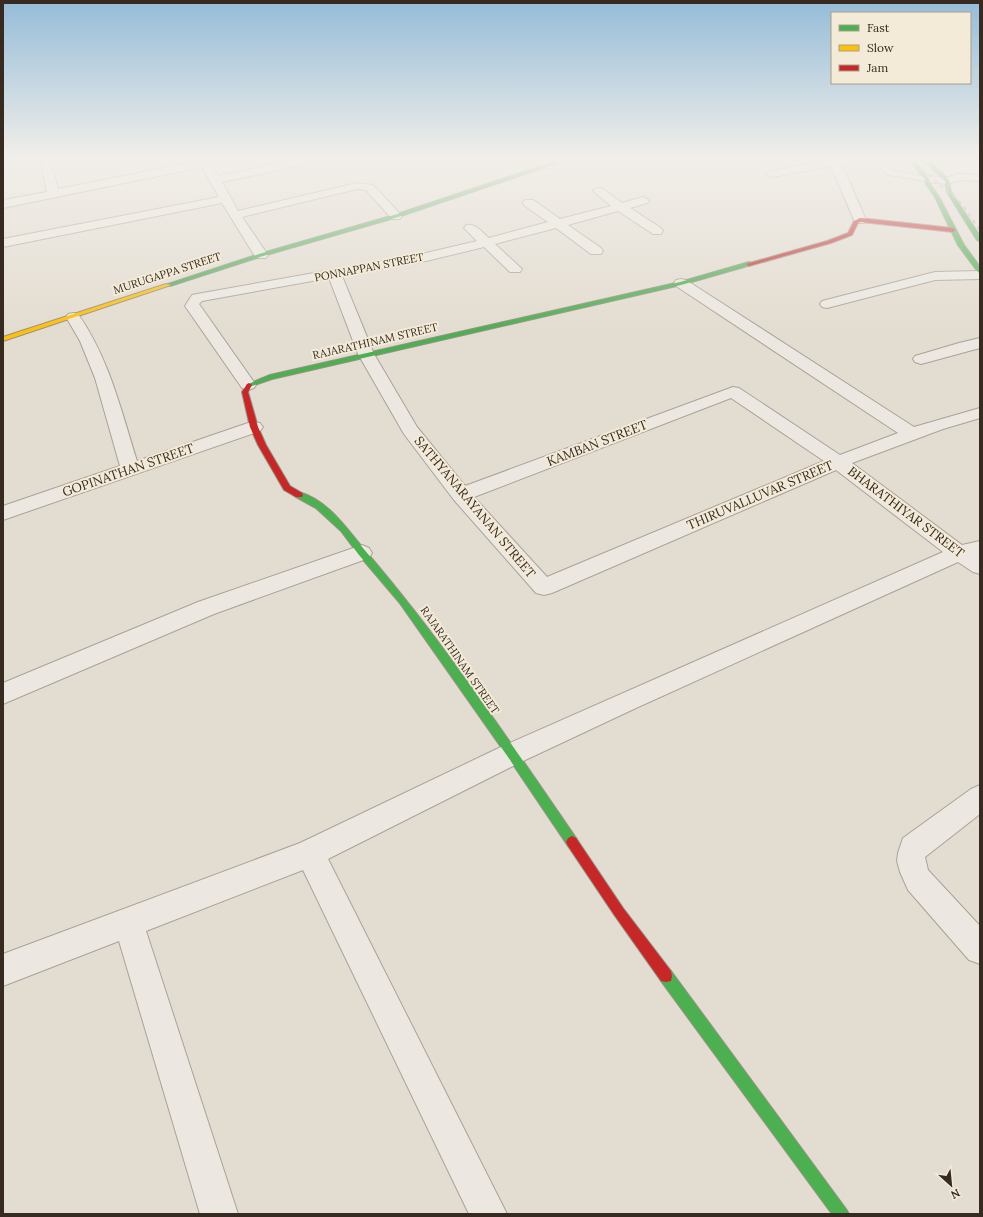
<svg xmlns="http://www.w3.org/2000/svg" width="983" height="1217" font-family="Lora,serif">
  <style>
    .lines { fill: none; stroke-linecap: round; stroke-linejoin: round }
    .lane-casing { stroke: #a9a298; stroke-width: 2 }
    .street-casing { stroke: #a9a298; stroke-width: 2 }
    .fast-casing { stroke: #989188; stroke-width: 2 }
    .slow-casing { stroke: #989188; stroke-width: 2 }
    .jam-casing { stroke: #989188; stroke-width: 2 }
    .lane { fill: #ece8e1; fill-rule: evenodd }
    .street { fill: #ece8e1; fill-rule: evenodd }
    .fast { fill: #4caf50; fill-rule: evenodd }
    .slow { fill: #ffc107; fill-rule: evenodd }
    .jam { fill: #c62828; fill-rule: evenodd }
    .rail { stroke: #aca7a1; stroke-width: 1.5; stroke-dasharray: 4 4; stroke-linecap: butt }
    .labels { text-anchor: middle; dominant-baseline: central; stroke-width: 4; stroke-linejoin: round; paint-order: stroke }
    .far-street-label { font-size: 11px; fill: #372b21; stroke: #f3ead7 }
    .street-label { font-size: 13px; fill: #372b21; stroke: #f3ead7 }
  </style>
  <rect width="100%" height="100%" fill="#e3dcd0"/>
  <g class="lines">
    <!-- lane casing -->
    <g class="lane-casing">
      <path id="lane" d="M 884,159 L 892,159 L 886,164 L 891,169 L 895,171 L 927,177 L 931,179 L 927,181 L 890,175 L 885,173 L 878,164 Z"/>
    </g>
    <!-- street casing -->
    <g class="street-casing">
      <g id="street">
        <path d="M 40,159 L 50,159 L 58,189 L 199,161 L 198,159 L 209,159 L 218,176 L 299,159 L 322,159 L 317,162 L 222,182 L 238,211 L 357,183 L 373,185 L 402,216 L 400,219 L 392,219 L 366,190 L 357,189 L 242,217 L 268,255 L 266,258 L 256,258 L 222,203 L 3,247 L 3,239 L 219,197 L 202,167 L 3,208 L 3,200 L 47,192 Z"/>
        <path d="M 533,159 L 546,159 L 553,166 L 548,169 L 544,168 Z"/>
        <path d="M 832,159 L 859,159 L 858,161 L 842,165 L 866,220 L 864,223 L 856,223 L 854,220 L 831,166 L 772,177 L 766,174 L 772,171 Z"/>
        <path d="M 958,174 L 980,175 L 980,181 L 959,180 L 947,184 L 927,182 L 921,179 L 927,176 L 946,178 Z"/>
        <path d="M 599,188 L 603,189 L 622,203 L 643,197 L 647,199 L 649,201 L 647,203 L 630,208 L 661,228 L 663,231 L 661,234 L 653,234 L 618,211 L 568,225 L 601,248 L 603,251 L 601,254 L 591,254 L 556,228 L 495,244 L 522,269 L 520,272 L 510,272 L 484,247 L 426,261 L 342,276 L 374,354 L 417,427 L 465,486 L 733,387 L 739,388 L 840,455 L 898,433 L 676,286 L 674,283 L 676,280 L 681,279 L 686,280 L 914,427 L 980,408 L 980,418 L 943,429 L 852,463 L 962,545 L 980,541 L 980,574 L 973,572 L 958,562 L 636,708 L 521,762 L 328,859 L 507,1214 L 469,1214 L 303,870 L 146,931 L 238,1214 L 200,1214 L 119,941 L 3,986 L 3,954 L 300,843 L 503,746 L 943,552 L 836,470 L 552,593 L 544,595 L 536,593 L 454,500 L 404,434 L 358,354 L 329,278 L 202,301 L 199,304 L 256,385 L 254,388 L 248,390 L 242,388 L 185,306 L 192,295 L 197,294 L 426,253 L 477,241 L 464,228 L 466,225 C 475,223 482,232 489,238 L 548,222 L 525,206 L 523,203 L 525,200 L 533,200 L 560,219 L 611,206 L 593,191 L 595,189 ZM 731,398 L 824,461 L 547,577 L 474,497 Z"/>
        <path d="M 980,271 L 980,279 L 935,280 L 827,308 L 822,307 L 820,304 L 822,301 L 935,272 Z"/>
        <path d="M 73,313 L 78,314 C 109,358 121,410 137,461 L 248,423 L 254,422 L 260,423 L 263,427 L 260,431 L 3,520 L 3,506 L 120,466 L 95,378 L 80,341 L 66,317 L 68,314 Z"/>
        <path d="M 980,338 L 980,348 L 921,364 L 915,362 L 913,359 L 915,356 L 959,343 Z"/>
        <path d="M 362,545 L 369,548 L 372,553 L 369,558 L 214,614 L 3,704 L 3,683 L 198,602 Z"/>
        <path d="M 980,785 L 980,814 L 925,857 L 928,870 L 980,926 L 980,964 L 969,960 L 908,890 L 900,872 L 897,861 L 898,853 L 903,838 L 971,789 Z"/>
      </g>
    </g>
    <!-- fast casing -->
    <g class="fast-casing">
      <g id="fast">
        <path d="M 562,159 L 570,159 L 398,217 L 263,256 L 170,286 L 165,285 L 259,254 L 394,215 Z"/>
        <path d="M 908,159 L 913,159 L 929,179 L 930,184 L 939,197 L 964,245 L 980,267 L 980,273 L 978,272 L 958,245 L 935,197 L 926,184 L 925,179 Z"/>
        <path d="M 922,159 L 927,159 L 949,180 L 951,192 L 980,236 L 980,242 L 977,240 L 947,192 L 945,181 Z"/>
        <path d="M 749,262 L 751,263 L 751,265 L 681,285 L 272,379 L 249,387 L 246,385 L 270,375 L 680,282 Z"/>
        <path d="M 299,492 C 330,501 348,531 368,554 C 444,643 510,742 576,838 L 578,842 L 576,846 L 572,848 L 568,846 L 508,757 L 399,602 L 359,555 L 341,531 L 316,508 L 296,497 L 295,495 Z"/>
        <path d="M 666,970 L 671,971 L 846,1209 L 849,1214 L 832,1214 L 661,981 L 660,976 L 661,971 Z"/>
      </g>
    </g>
    <!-- slow casing -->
    <g class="slow-casing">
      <path id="slow" d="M 166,284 L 171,285 L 3,341 L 3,337 Z"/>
    </g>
    <!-- jam casing -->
    <g class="jam-casing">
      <g id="jam">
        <path d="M 860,218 L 953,228 L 956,230 L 953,232 L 861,222 L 858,223 L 852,235 L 831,243 L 749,266 L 746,264 L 827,241 L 848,233 L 854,221 Z"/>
        <path d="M 249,383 L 252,385 L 248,392 L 258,427 L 266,445 L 290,486 L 302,493 L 303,495 L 302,497 L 296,497 L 284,490 L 258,445 L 250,427 L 242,392 L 247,384 Z"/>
        <path d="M 572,836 L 576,838 L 623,908 L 671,971 L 672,976 L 671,981 L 666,982 L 661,981 L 615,916 L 568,846 L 566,842 L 568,838 Z"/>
      </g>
    </g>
    <!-- lane -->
    <use href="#lane" class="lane"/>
    <!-- street -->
    <use href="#street" class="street"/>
    <!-- fast -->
    <use href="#fast" class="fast"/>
    <!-- slow -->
    <use href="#slow" class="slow"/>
    <!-- jam -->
    <use href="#jam" class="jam"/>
    <!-- rail -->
    <path class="rail" d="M 910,159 L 960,202 L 980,230"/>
  </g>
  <!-- sky -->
  <linearGradient id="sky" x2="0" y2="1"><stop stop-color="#95bcd8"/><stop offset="0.48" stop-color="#f2efea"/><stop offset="1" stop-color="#f2efea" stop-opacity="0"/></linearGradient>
  <rect width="983" height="330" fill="url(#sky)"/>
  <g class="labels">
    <!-- far-street labels -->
    <g class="far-street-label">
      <text transform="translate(369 267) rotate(-11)">PONNAPPAN STREET</text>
      <text transform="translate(167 273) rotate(-18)">MURUGAPPA STREET</text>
      <text transform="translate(375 341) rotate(-13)">RAJARATHINAM STREET</text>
      <text transform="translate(460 660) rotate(55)">RAJARATHINAM STREET</text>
    </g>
    <!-- street labels -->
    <g class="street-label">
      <text transform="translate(597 443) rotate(-21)">KAMBAN STREET</text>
      <text transform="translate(128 470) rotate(-19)">GOPINATHAN STREET</text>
      <text transform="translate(760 495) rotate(-23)">THIRUVALLUVAR STREET</text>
      <text transform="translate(475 507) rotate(50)">SATHYANARAYANAN STREET</text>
      <text transform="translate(906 512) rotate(37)">BHARATHIYAR STREET</text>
    </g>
  </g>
  <!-- border -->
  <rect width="983" height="1217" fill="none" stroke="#372b21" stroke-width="8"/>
  <!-- legend -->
  <rect x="831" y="12" width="140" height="72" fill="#f3ead7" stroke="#a89e8e"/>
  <rect x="839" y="25" width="20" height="6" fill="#4caf50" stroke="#a89e8e"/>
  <text x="867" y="32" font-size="12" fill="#372b21">Fast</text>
  <rect x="839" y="45" width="20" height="6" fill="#ffc107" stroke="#a89e8e"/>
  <text x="867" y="52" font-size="12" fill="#372b21">Slow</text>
  <rect x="839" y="65" width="20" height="6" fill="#c62828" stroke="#a89e8e"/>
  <text x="867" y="72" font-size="12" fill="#372b21">Jam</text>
  <!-- north arrow -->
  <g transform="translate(951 1185) rotate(153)" stroke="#f3ead7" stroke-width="3" paint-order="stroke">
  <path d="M0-3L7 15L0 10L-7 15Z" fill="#372b21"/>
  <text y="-6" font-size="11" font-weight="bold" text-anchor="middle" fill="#372b21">N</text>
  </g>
</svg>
